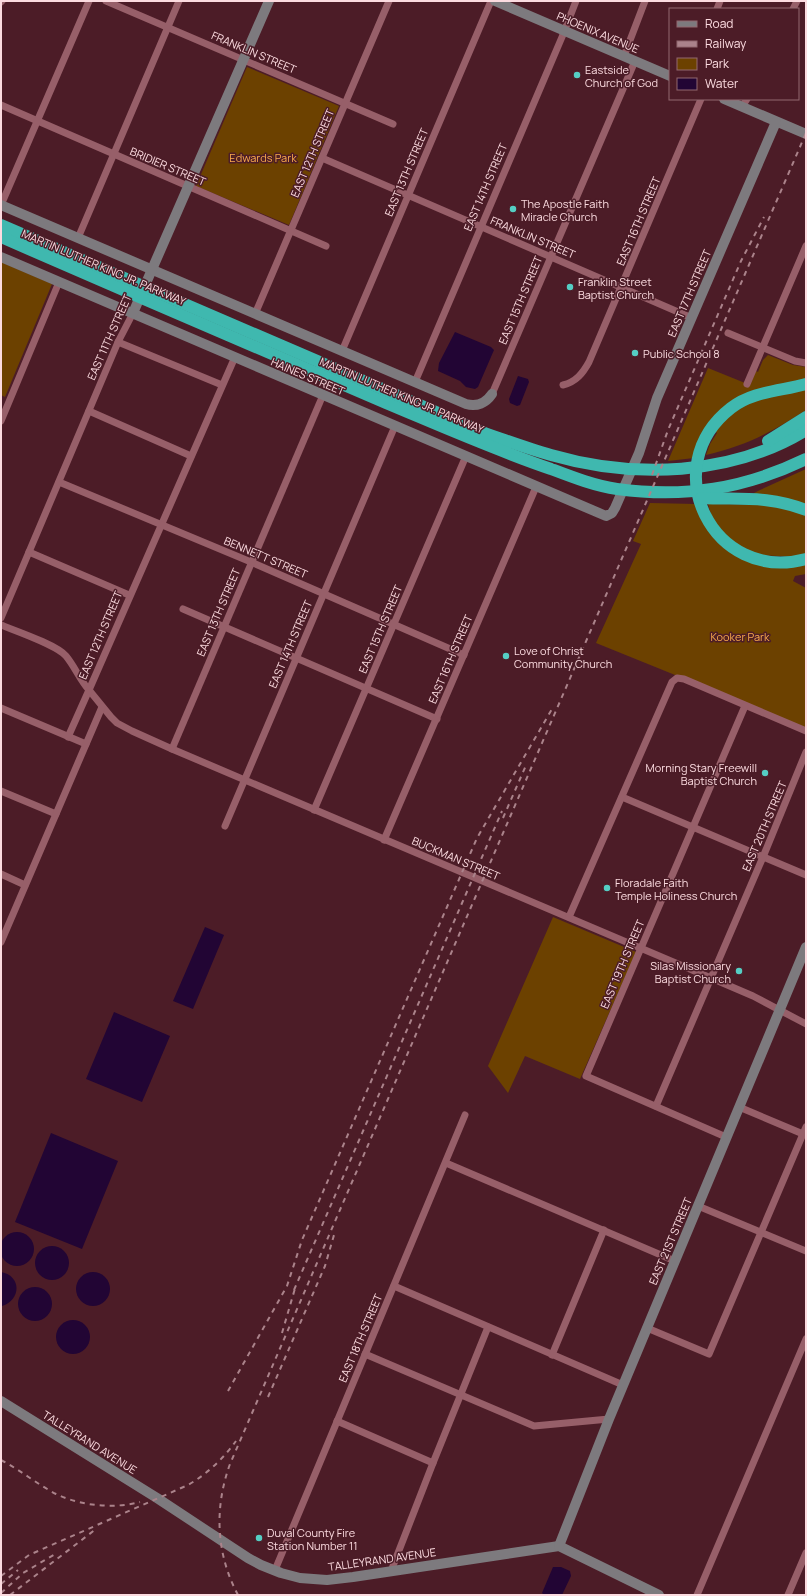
<svg xmlns="http://www.w3.org/2000/svg" width="807" height="1596" font-family="Manrope,sans-serif">
  <style>
    .green { fill: #6c4100 }
    .water { fill: #220534 }
    .lines { fill: none; stroke-linecap: round; stroke-linejoin: round }
    .street { stroke: #975f69; stroke-width: 7 }
    .secondary { stroke: #7d7a7e; stroke-width: 10 }
    .highway { stroke: #3fb8af; stroke-width: 12 }
    .rail { stroke: #ab838b; stroke-width: 2; stroke-dasharray: 5 5; stroke-linecap: butt }
    .poi-dot { fill: #55cec4; stroke: #4c1c27; stroke-width: 1.5 }
    .labels { text-anchor: middle; dominant-baseline: central; stroke-width: 3; stroke-linejoin: round; paint-order: stroke }
    .street-label { font-size: 11px; fill: #fcdbe0; stroke: #4c1c27 }
    .poi-label { font-size: 11px; fill: #fcdbe0; stroke: #4c1c27; text-anchor: start }
    .park-label { font-size: 11px; fill: #faac4c; stroke: #4c1c27 }
  </style>
  <rect width="100%" height="100%" fill="#4c1c27"/>
  <!-- green -->
  <g class="green">
    <path d="M 247,67 L 339,106 L 289,225 L 196,186 Z"/>
    <path d="M 1,262 L 52,284 L 5,397 L 1,395 Z"/>
    <path d="M 768,355 L 793,365 L 806,367 L 806,381 L 766,389 L 704,435 L 701,433 L 694,458 L 668,461 L 708,368 L 750,385 L 756,371 L 758,372 L 763,360 Z"/>
    <path d="M 806,387 L 806,410 C 772,432 746,446 706,455 L 710,444 L 717,433 L 714,430 L 718,425 L 748,402 Z"/>
    <path d="M 806,469 L 806,504 L 754,496 L 754,493 L 760,490 Z"/>
    <path d="M 650,503 L 696,504 L 701,515 L 763,563 L 764,566 L 806,564 L 806,574 L 795,576 L 793,581 L 806,588 L 806,728 L 596,643 L 641,544 L 633,541 Z"/>
    <path d="M 708,504 L 774,505 L 806,513 L 806,556 L 798,557 L 758,555 L 730,541 L 712,518 Z"/>
    <path d="M 553,917 L 636,952 L 580,1079 L 525,1056 L 508,1093 L 488,1066 Z"/>
  </g>
  <!-- water -->
  <g class="water">
    <path d="M 455,332 L 491,347 L 494,350 L 478,387 L 475,389 L 466,387 L 460,381 L 438,371 L 439,363 Z"/>
    <path d="M 518,376 L 528,379 L 529,382 L 520,405 L 517,406 L 510,403 L 509,399 Z"/>
    <path d="M 205,927 L 224,935 L 193,1009 L 173,1001 Z"/>
    <path d="M 114,1012 L 170,1036 L 142,1102 L 86,1079 Z"/>
    <path d="M 51,1133 L 118,1161 L 82,1249 L 15,1222 Z"/>
    <circle cx="17" cy="1249" r="17"/>
    <circle cx="52" cy="1263" r="17"/>
    <path d="M 1,1272 C 22,1276 21,1300 2,1306 Z"/>
    <circle cx="93" cy="1289" r="17"/>
    <circle cx="35" cy="1304" r="17"/>
    <circle cx="73" cy="1337" r="17"/>
    <path d="M 553,1567 L 561,1567 L 570,1571 L 571,1576 L 562,1595 L 544,1595 L 542,1593 Z"/>
  </g>
  <g class="lines">
    <!-- street -->
    <g class="street">
      <path d="M 106,1 L 393,124"/>
      <path d="M 1,2 L 2,1"/>
      <path d="M 717,9 L 720,1"/>
      <path d="M 793,9 L 797,1"/>
      <path d="M 624,56 L 645,1"/>
      <path d="M 1,105 L 326,246"/>
      <path d="M 742,107 L 747,99"/>
      <path d="M 322,158 L 692,318"/>
      <path d="M 1,205 L 89,1"/>
      <path d="M 78,238 L 179,1"/>
      <path d="M 255,314 L 389,1"/>
      <path d="M 728,333 L 795,361 L 806,363"/>
      <path d="M 118,342 L 222,385"/>
      <path d="M 342,351 L 491,1"/>
      <path d="M 235,357 L 89,690 L 111,717 L 117,723 L 132,731 L 172,749 L 711,978 L 753,996 L 806,1024"/>
      <path d="M 415,382 L 562,37 L 576,1"/>
      <path d="M 747,384 L 806,246"/>
      <path d="M 563,385 C 576,382 583,373 589,362 L 701,99"/>
      <path d="M 492,394 L 635,61"/>
      <path d="M 89,411 L 191,456"/>
      <path d="M 1,421 L 59,282"/>
      <path d="M 59,482 L 251,562 L 464,655"/>
      <path d="M 29,552 L 129,595"/>
      <path d="M 183,609 L 437,719"/>
      <path d="M 1,618 L 118,342 L 133,313"/>
      <path d="M 1,625 C 16,631 57,645 66,656 C 75,667 80,680 89,690 L 68,737"/>
      <path d="M 1,708 L 86,744"/>
      <path d="M 172,749 L 323,395"/>
      <path d="M 1,791 L 56,814"/>
      <path d="M 622,797 L 806,875"/>
      <path d="M 314,810 L 466,456"/>
      <path d="M 225,826 L 395,426"/>
      <path d="M 384,840 L 536,487"/>
      <path d="M 1,874 L 25,885"/>
      <path d="M 569,917 L 672,682 L 677,678 L 684,679 L 806,731"/>
      <path d="M 1,942 L 102,707"/>
      <path d="M 656,1106 L 763,857 L 806,752"/>
      <path d="M 739,1107 L 803,1134"/>
      <path d="M 726,1137 L 586,1076 L 745,706"/>
      <path d="M 446,1163 L 675,1261"/>
      <path d="M 698,1206 L 806,1251"/>
      <path d="M 394,1286 L 623,1385"/>
      <path d="M 647,1328 L 709,1354 L 806,1127"/>
      <path d="M 365,1354 L 534,1426 L 609,1419"/>
      <path d="M 552,1355 L 604,1230"/>
      <path d="M 337,1421 L 433,1463"/>
      <path d="M 275,1570 L 465,1115"/>
      <path d="M 391,1571 L 433,1463 L 488,1327"/>
      <path d="M 697,1595 L 806,1339"/>
      <path d="M 788,1595 L 806,1553"/>
    </g>
    <!-- secondary -->
    <g class="secondary">
      <path d="M 495,1 L 670,76"/>
      <path d="M 724,99 L 806,134"/>
      <path d="M 1,205 L 466,404 C 477,407 486,403 492,394"/>
      <path d="M 1,257 L 606,516 L 612,513 L 615,508 L 639,453 L 657,398 L 776,122"/>
      <path d="M 133,313 L 269,1"/>
      <path d="M 1,1401 L 157,1498 L 248,1558 L 261,1565 L 281,1573 L 300,1578 L 327,1580 L 353,1577 L 559,1546 L 659,1595"/>
      <path d="M 559,1546 L 609,1419 L 806,947"/>
    </g>
    <!-- highway -->
    <g class="highway">
      <path d="M 1,225 L 487,434 C 508,441 529,449 551,455 C 634,479 731,476 806,430"/>
      <path d="M 1,237 C 129,293 258,348 386,403 C 441,426 495,450 551,469 C 572,477 595,486 617,489 C 685,498 744,489 806,459"/>
      <path d="M 806,384 C 782,391 752,391 731,408 C 655,467 713,584 806,559"/>
      <path d="M 768,441 L 806,417"/>
      <path d="M 701,498 C 740,500 767,495 806,510"/>
    </g>
    <!-- rail -->
    <g class="rail">
      <path d="M 652,475 L 668,430 L 741,261 L 764,217"/>
      <path d="M 503,818 L 527,763"/>
      <path d="M 294,1290 L 502,811"/>
      <path d="M 282,1333 L 296,1285"/>
      <path d="M 228,1391 L 287,1286 L 302,1240 L 477,838 L 552,709"/>
      <path d="M 268,1397 L 325,1266 L 334,1235"/>
      <path d="M 1,1460 C 20,1470 37,1484 56,1494 C 81,1506 114,1509 140,1502"/>
      <path d="M 1,1576 L 29,1555 L 188,1485 C 207,1474 223,1459 236,1441"/>
      <path d="M 1,1584 L 18,1570"/>
      <path d="M 1,1593 L 23,1573 L 57,1553"/>
      <path d="M 10,1595 L 96,1529"/>
      <path d="M 238,1595 C 216,1554 214,1508 230,1464 L 806,133"/>
    </g>
  </g>
  <!-- markers -->
  <g class="poi-dot">
    <circle cx="577" cy="75" r="4"/>
    <circle cx="513" cy="209" r="4"/>
    <circle cx="570" cy="287" r="4"/>
    <circle cx="635" cy="353" r="4"/>
    <circle cx="506" cy="656" r="4"/>
    <circle cx="765" cy="773" r="4"/>
    <circle cx="607" cy="888" r="4"/>
    <circle cx="739" cy="971" r="4"/>
    <circle cx="259" cy="1538" r="4"/>
  </g>
  <g class="labels">
    <!-- street labels -->
    <g class="street-label">
      <text transform="translate(598 32) rotate(23)">PHOENIX AVENUE</text>
      <text transform="translate(254 52) rotate(23)">FRANKLIN STREET</text>
      <text transform="translate(312 153) rotate(-67)">EAST 12TH STREET</text>
      <text transform="translate(168 166) rotate(23)">BRIDIER STREET</text>
      <text transform="translate(406 172) rotate(-67)">EAST 13TH STREET</text>
      <text transform="translate(485 187) rotate(-67)">EAST 14TH STREET</text>
      <text transform="translate(638 221) rotate(-67)">EAST 16TH STREET</text>
      <text transform="translate(533 237) rotate(23)">FRANKLIN STREET</text>
      <text transform="translate(104 267) rotate(23)">MARTIN LUTHER KING JR. PARKWAY</text>
      <text transform="translate(689 293) rotate(-67)">EAST 17TH STREET</text>
      <text transform="translate(520 300) rotate(-67)">EAST 15TH STREET</text>
      <text transform="translate(109 337) rotate(-66)">EAST 11TH STREET</text>
      <text transform="translate(308 376) rotate(23)">HAINES STREET</text>
      <text transform="translate(402 395) rotate(23)">MARTIN LUTHER KING JR. PARKWAY</text>
      <text transform="translate(266 557) rotate(23)">BENNETT STREET</text>
      <text transform="translate(218 612) rotate(-67)">EAST 13TH STREET</text>
      <text transform="translate(380 629) rotate(-67)">EAST 15TH STREET</text>
      <text transform="translate(100 635) rotate(-67)">EAST 12TH STREET</text>
      <text transform="translate(290 644) rotate(-67)">EAST 14TH STREET</text>
      <text transform="translate(450 659) rotate(-67)">EAST 16TH STREET</text>
      <text transform="translate(764 826) rotate(-67)">EAST 20TH STREET</text>
      <text transform="translate(456 858) rotate(23)">BUCKMAN STREET</text>
      <text transform="translate(622 964) rotate(-67)">EAST 19TH STREET</text>
      <text transform="translate(670 1241) rotate(-67)">EAST 21ST STREET</text>
      <text transform="translate(360 1338) rotate(-67)">EAST 18TH STREET</text>
      <text transform="translate(90 1442) rotate(32)">TALLEYRAND AVENUE</text>
      <text transform="translate(382 1559) rotate(-8)">TALLEYRAND AVENUE</text>
    </g>
    <!-- poi labels -->
    <g class="poi-label">
      <text x="585" y="69">Eastside<tspan x="585" dy="13">Church of God</tspan></text>
      <text x="521" y="203">The Apostle Faith<tspan x="521" dy="13">Miracle Church</tspan></text>
      <text x="578" y="281">Franklin Street<tspan x="578" dy="13">Baptist Church</tspan></text>
      <text x="643" y="353">Public School 8</text>
      <text x="514" y="650">Love of Christ<tspan x="514" dy="13">Community Church</tspan></text>
      <text x="757" y="767" text-anchor="end">Morning Stary Freewill<tspan x="757" dy="13">Baptist Church</tspan></text>
      <text x="615" y="882">Floradale Faith<tspan x="615" dy="13">Temple Holiness Church</tspan></text>
      <text x="731" y="965" text-anchor="end">Silas Missionary<tspan x="731" dy="13">Baptist Church</tspan></text>
      <text x="267" y="1532">Duval County Fire<tspan x="267" dy="13">Station Number 11</tspan></text>
    </g>
    <!-- park labels -->
    <g class="park-label">
      <text x="263" y="157">Edwards Park</text>
      <text x="740" y="636">Kooker Park</text>
    </g>
  </g>
  <!-- border -->
  <rect width="807" height="1596" fill="none" stroke="#fcdbe0" stroke-width="4"/>
  <!-- legend -->
  <rect x="669" y="8" width="130" height="92" fill="#4c1c27" stroke="#926871"/>
  <rect x="677" y="21" width="20" height="6" fill="#7d7a7e" stroke="#926871"/>
  <text x="705" y="28" font-size="12" fill="#fcdbe0">Road</text>
  <rect x="677" y="41" width="20" height="6" fill="#ab838b" stroke="#926871"/>
  <text x="705" y="48" font-size="12" fill="#fcdbe0">Railway</text>
  <rect x="677" y="58" width="20" height="12" fill="#6c4100" stroke="#926871"/>
  <text x="705" y="68" font-size="12" fill="#fcdbe0">Park</text>
  <rect x="677" y="78" width="20" height="12" fill="#220534" stroke="#926871"/>
  <text x="705" y="88" font-size="12" fill="#fcdbe0">Water</text>
</svg>
